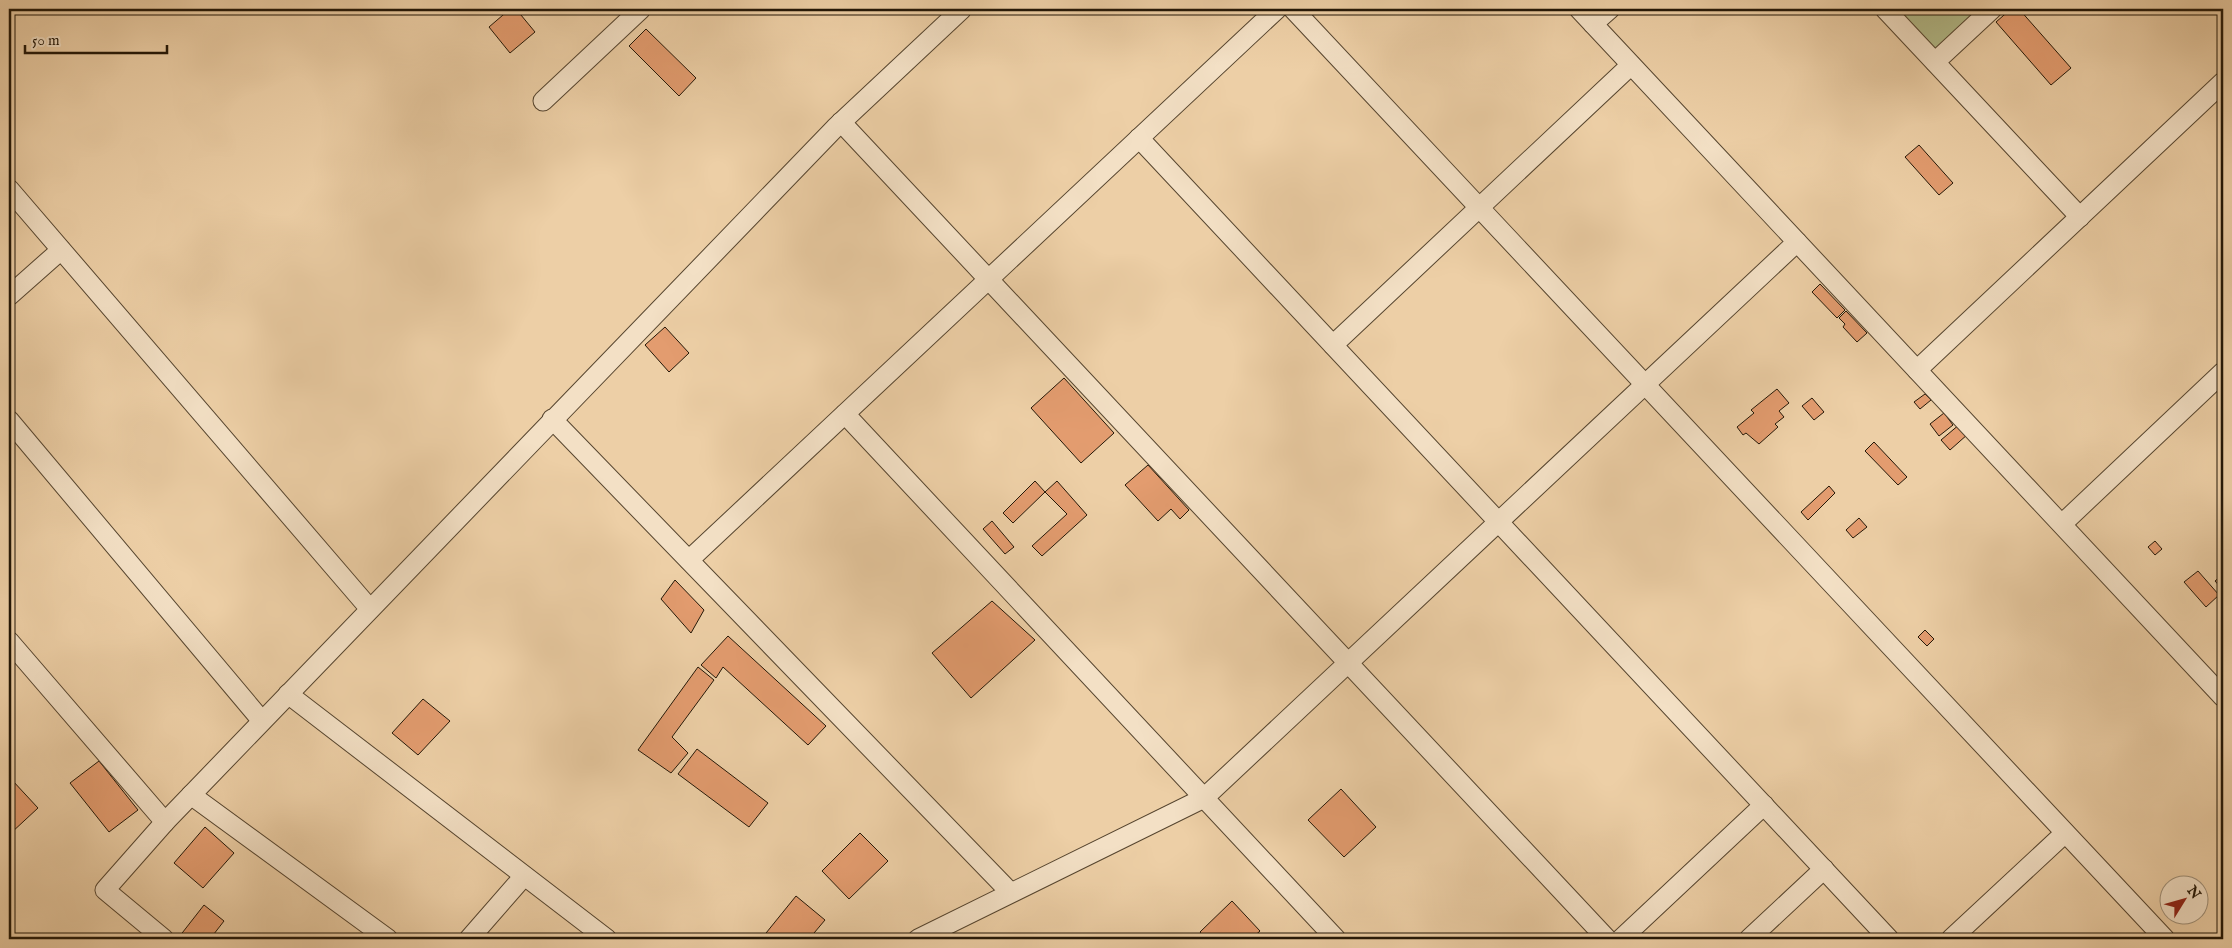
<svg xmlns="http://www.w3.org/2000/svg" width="2232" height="948" font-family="'IM FELL English',serif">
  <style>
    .green { fill: #b3bc8a; stroke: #6b6a48 }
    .building { fill: #e39c6f; stroke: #231707 }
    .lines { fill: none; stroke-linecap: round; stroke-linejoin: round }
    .minor-casing { stroke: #56452f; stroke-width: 21 }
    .minor { stroke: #f3e0c5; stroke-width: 19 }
  </style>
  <rect width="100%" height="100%" fill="#edcfa6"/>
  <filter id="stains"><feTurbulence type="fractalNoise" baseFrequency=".004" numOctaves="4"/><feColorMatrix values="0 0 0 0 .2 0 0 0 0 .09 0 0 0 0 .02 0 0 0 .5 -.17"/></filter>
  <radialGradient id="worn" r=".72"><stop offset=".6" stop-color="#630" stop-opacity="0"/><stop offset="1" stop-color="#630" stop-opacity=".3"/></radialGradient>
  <!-- green -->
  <path class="green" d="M 1894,9 L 1982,9 L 1935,53 Z"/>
  <!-- building -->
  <g class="building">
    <path d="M 510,9 L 516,9 L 535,32 L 510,53 L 489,27 Z"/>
    <path d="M 2011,9 L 2019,9 L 2071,68 L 2051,85 L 1996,22 Z"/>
    <path d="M 646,29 L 696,78 L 679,96 L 629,46 Z"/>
    <path d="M 1919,145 L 1953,183 L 1939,195 L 1905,157 Z"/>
    <path d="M 1820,284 L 1845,310 L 1837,318 L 1812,292 Z"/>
    <path d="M 1846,311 L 1867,333 L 1857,342 L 1843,327 L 1845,324 L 1839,318 Z"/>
    <path d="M 665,327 L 689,353 L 669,372 L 645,345 Z"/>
    <path d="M 1064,378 L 1114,433 L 1081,463 L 1031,408 Z"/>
    <path d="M 1777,389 L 1789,403 L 1779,411 L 1784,417 L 1775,424 L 1778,427 L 1759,444 L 1746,433 L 1743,435 L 1737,427 L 1754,413 L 1751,410 Z"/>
    <path d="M 1925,394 L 1931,400 L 1920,409 L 1914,402 Z"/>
    <path d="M 1812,398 L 1824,412 L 1814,420 L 1802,406 Z"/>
    <path d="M 1944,413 L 1953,425 L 1939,436 L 1930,424 Z"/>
    <path d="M 1960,424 L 1968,434 L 1950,450 L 1941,440 Z"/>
    <path d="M 1874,442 L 1907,477 L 1898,485 L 1865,451 Z"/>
    <path d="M 1148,465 L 1189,510 L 1180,519 L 1171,509 L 1158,521 L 1125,485 Z"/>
    <path d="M 1035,481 L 1045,492 L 1013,523 L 1003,513 Z"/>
    <path d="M 1057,481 L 1087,515 L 1042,556 L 1032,546 L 1067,514 L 1045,492 Z"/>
    <path d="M 1829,486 L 1835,493 L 1808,520 L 1801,512 Z"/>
    <path d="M 1859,518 L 1867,527 L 1853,538 L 1846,530 Z"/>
    <path d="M 992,521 L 1014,547 L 1005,554 L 983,529 Z"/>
    <path d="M 2155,541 L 2162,549 L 2155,555 L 2148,547 Z"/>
    <path d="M 2198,571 L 2219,595 L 2206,607 L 2184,582 Z"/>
    <path d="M 2222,575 L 2223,577 L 2223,590 L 2215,581 Z"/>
    <path d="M 675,580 L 704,610 L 691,633 L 661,599 Z"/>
    <path d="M 992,601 L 1035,640 L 971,698 L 932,653 Z"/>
    <path d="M 1925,630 L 1934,639 L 1927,646 L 1918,637 Z"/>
    <path d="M 728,636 L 826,726 L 808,745 L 723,667 L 716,678 L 701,665 Z"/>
    <path d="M 698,667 L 714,680 L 672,737 L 688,753 L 671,773 L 638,750 Z"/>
    <path d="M 423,699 L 450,721 L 418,755 L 392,733 Z"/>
    <path d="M 697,749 L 768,803 L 749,827 L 678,774 Z"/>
    <path d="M 99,761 L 138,810 L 109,832 L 70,783 Z"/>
    <path d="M 12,780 L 38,808 L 11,833 L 9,830 L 9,783 Z"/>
    <path d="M 1341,789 L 1376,827 L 1344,857 L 1308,820 Z"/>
    <path d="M 205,827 L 234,853 L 203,888 L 174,863 Z"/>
    <path d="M 860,833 L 888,861 L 849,899 L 822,871 Z"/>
    <path d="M 796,896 L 825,920 L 809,939 L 763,939 L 762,938 Z"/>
    <path d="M 1232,901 L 1260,931 L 1251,939 L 1206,939 L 1200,932 Z"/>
    <path d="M 204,905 L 224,921 L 210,939 L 182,939 L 179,937 Z"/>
  </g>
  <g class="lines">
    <!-- minor casing -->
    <g class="minor-casing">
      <g id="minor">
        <path d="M 1293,9 L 2165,939"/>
        <path d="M 1579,9 L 2223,697"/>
        <path d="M 1885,9 L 2080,217"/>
        <path d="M 1593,24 L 1610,9"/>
        <path d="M 1935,62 L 1992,9"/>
        <path d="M 543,101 L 641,9"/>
        <path d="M 841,122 L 1607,939"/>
        <path d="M 1139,138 L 1889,939"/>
        <path d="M 9,189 L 370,609"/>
        <path d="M 9,296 L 61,250"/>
        <path d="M 1333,345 L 1631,65"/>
        <path d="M 1917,370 L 2223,82"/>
        <path d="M 845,414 L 1336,939"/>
        <path d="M 552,419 L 1010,892"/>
        <path d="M 9,420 L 262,721"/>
        <path d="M 2062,524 L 2223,372"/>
        <path d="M 689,560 L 1277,9"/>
        <path d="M 9,641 L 165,822"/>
        <path d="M 288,694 L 607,939"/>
        <path d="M 191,795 L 388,939"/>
        <path d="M 164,939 L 105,890 L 165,822 L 835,128 L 962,9"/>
        <path d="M 469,939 L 524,876"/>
        <path d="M 918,939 L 1204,798 L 1797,242"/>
        <path d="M 1621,939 L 1764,805"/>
        <path d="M 1749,939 L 1824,869"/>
        <path d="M 1951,939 L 2065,833"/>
      </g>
    </g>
    <!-- minor -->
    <use href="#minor" class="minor"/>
  </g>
  <!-- margin -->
  <rect width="2232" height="948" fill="none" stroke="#edcfa6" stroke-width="30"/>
  <rect x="10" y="10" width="2212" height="928" fill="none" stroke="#231707" stroke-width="2.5"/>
  <rect x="15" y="15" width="2202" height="918" fill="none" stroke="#231707"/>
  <!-- north arrow -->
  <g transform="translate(2184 900) rotate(53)"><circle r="24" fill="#f3e0c5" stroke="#a09079"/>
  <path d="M0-4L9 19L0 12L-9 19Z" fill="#8f2418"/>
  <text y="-8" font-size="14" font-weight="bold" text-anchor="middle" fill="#231707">N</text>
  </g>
  <!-- scale -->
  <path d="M25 45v8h142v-8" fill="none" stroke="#231707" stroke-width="2.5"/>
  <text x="32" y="45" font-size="15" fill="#231707" stroke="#f3e0c5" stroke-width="4" paint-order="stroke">50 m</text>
  <rect width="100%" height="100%" filter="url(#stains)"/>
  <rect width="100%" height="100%" fill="url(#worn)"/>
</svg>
